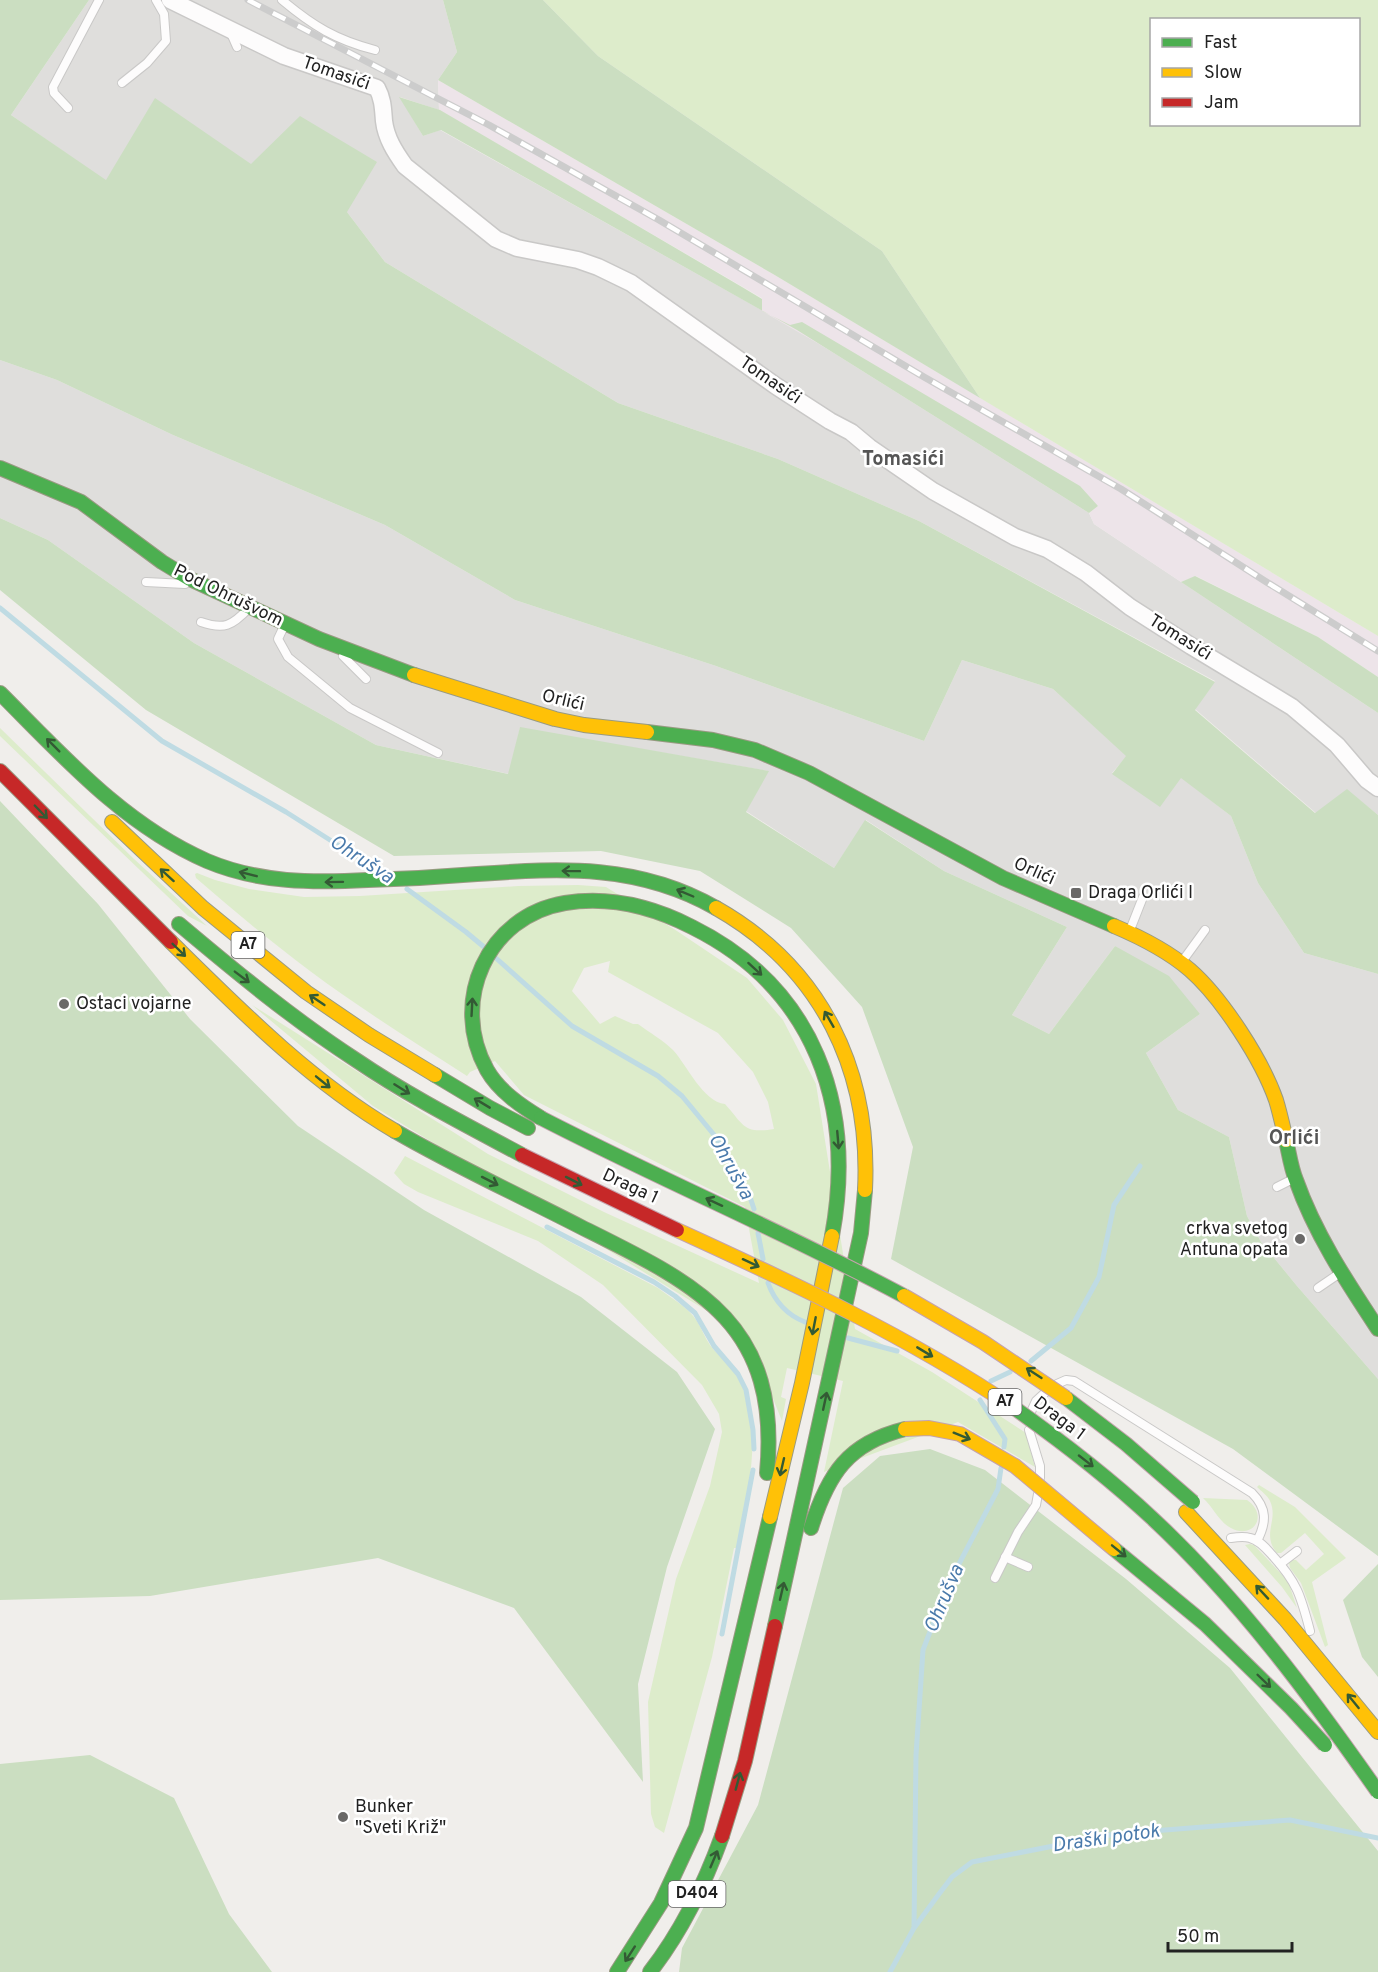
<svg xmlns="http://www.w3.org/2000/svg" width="1378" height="1972" font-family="Overpass,sans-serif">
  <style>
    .residential { fill: #dfdedc }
    .industrial { fill: #ede4e9 }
    .grass { fill: #ddeccb; fill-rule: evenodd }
    .forest { fill: #cbdec1 }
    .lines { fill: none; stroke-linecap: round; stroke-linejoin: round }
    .stream { stroke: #bfdbe3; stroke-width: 5 }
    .lane-casing { stroke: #c9c8c7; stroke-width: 10 }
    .street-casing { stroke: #c9c8c7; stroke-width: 19 }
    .fast-casing { stroke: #999a82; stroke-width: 16 }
    .slow-casing { stroke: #999a82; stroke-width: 16 }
    .jam-casing { stroke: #999a82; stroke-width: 16 }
    .lane { stroke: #fdfcfc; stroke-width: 8 }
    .street { stroke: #fdfcfc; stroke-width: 16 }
    .fast { stroke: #4caf50; stroke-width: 14 }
    .slow { stroke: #ffc107; stroke-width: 14 }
    .jam { stroke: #c62828; stroke-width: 14 }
    .rail-casing { stroke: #ccc; stroke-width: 7 }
    .rail { stroke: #fff; stroke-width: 4.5; stroke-dasharray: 14; stroke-linecap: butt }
    .fast-bridge-casing { stroke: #c5a2ac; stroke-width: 16; stroke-linecap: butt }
    .slow-bridge-casing { stroke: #c5a2ac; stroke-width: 16; stroke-linecap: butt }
    .jam-bridge-casing { stroke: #c5a2ac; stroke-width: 16; stroke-linecap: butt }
    .fast-bridge { stroke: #4caf50; stroke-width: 14 }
    .slow-bridge { stroke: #ffc107; stroke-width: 14 }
    .jam-bridge { stroke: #c62828; stroke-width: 14 }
    .oneway { stroke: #335a34 }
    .poi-dot { fill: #6a6968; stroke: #fff; stroke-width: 2 }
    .labels { text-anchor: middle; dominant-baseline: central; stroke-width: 5; stroke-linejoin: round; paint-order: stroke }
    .shield { fill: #fff; stroke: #646464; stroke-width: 1.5 }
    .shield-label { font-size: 16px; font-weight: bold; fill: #222 }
    .street-label { font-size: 18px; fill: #222; stroke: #fff }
    .poi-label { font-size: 18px; fill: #222; stroke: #fff; text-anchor: start }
    .neighbourhood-label { font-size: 20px; font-weight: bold; fill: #555; stroke: #fff }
    .water-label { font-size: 20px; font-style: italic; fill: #4a7aab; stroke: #fff }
  </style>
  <rect width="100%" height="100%" fill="#f0eeeb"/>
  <!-- residential -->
  <g class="residential">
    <path d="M 89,0 L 443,0 L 457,52 L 438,80 L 439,110 L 400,97 L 423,136 L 440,130 L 797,330 L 1089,513 L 1094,524 L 1378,713 L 1378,815 L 1347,790 L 1316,813 L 1195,709 L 1215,681 L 919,521 L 778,459 L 618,403 L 385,262 L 347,212 L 251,164 L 106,181 L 11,115 Z"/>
    <path d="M 0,360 L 57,380 L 173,435 L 385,525 L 515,600 L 716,666 L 924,741 L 962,660 L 1053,689 L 1127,756 L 1112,773 L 1181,777 L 1231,816 L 1258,883 L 1304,953 L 1378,974 L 1378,1379 L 1297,1286 L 1261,1242 L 1247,1216 L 1229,1137 L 1178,1110 L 1146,1053 L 1200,1014 L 1115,946 L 1049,1034 L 1012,1015 L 1067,927 L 944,871 L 866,820 L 834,868 L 746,811 L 768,771 L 520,728 L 509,774 L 376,745 L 194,643 L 48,540 L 0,518 Z"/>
  </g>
  <!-- industrial -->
  <path class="industrial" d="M 438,80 L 773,274 L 1378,636 L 1378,677 L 1318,637 L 1196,576 L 1181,582 L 1094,524 L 1089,513 L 1098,506 L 762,311 L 762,298 L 439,110 Z"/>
  <!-- grass -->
  <g class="grass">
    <path d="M 543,0 L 1378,0 L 1378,636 L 980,398 L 882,251 L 598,56 ZM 1152,20 L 1358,20 L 1358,124 L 1152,124 Z"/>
    <path d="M 0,728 L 134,859 L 207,926 L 188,916 L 0,736 Z"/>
    <path d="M 197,873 L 215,880 L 249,889 L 304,897 L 360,896 L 518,886 L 578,885 L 606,887 L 677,931 L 747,978 L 783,1020 L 816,1084 L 855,1329 L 932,1372 L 1026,1433 L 1035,1467 L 958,1422 L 824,1472 L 843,1381 L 787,1368 L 781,1397 L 786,1399 L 782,1421 L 748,1336 L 373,1106 L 252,1005 L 488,1154 L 604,1212 L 759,1283 L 745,1207 L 524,1095 L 495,1061 L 470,1072 L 467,1076 C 414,1042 361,1009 310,971 C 271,942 233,910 196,878 L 195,874 ZM 610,961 L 608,972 L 718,1033 L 753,1072 L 768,1102 L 774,1129 C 743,1134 744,1125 725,1104 C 703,1102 687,1065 673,1050 C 663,1040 650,1033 638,1024 L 633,1024 L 615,1016 L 600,1024 L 572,991 L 584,968 Z"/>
    <path d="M 405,1156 L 658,1288 C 671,1298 688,1307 697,1321 C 702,1329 705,1338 710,1345 C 717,1355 728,1362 735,1373 C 767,1422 747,1495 737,1548 L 734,1548 L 712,1657 L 664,1833 L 655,1827 L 651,1814 L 648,1702 L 676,1579 L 710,1486 L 722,1432 L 719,1414 L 702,1385 L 603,1285 L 538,1241 L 418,1192 L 404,1184 L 394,1173 Z"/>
    <path d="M 1259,1485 L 1295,1507 L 1346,1558 L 1312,1582 L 1328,1645 L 1325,1647 L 1301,1583 L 1290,1568 L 1289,1563 L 1292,1560 L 1296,1560 L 1306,1570 L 1324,1554 L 1305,1533 L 1281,1553 L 1277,1553 C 1261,1534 1279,1520 1270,1501 C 1268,1496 1261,1491 1257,1487 Z"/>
    <path d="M 1203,1498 L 1247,1500 C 1270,1516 1252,1540 1231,1528 C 1219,1522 1213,1507 1203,1498 Z"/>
    <path d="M 1250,1544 L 1254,1545 L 1288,1581 L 1297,1608 L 1282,1587 L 1245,1545 Z"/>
  </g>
  <!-- forest -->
  <g class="forest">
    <path d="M 0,0 L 89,0 L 11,115 L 106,180 L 155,98 L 251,164 L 300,116 L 377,162 L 347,212 L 385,262 L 618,403 L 778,459 L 919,521 L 1215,682 L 1195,710 L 1315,813 L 1347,789 L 1378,815 L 1378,974 L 1304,953 L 1258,883 L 1231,816 L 1181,778 L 1160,807 L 1112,774 L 1126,756 L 1053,689 L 962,660 L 924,741 L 716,666 L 515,600 L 385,525 L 173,435 L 57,380 L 0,360 Z"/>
    <path d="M 443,0 L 543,0 L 598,56 L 882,251 L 980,398 L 773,274 L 438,80 L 457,52 Z"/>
    <path d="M 399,97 L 440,110 L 742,287 L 762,299 L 762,311 L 790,325 L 802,322 L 1080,486 L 1098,506 L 1089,513 L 797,330 L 761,310 L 441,130 L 423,136 Z"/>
    <path d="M 0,518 L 48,540 L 194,643 L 376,745 L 508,774 L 520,727 L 769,771 L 746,812 L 834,868 L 865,820 L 944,871 L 1067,927 L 1012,1015 L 1049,1034 L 1115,946 L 1169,976 L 1200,1014 L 1146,1053 L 1178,1110 L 1229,1137 L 1247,1216 L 1261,1242 L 1297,1286 L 1378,1379 L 1378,1556 L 1233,1449 L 891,1259 L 913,1147 L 862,1007 L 791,928 L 700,871 L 601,851 L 394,856 L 146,710 L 0,590 Z"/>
    <path d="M 1195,576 L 1318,637 L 1378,677 L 1378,713 L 1181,582 Z"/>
    <path d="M 0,801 L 98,904 L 190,1019 L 298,1126 L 424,1210 L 581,1297 L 677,1372 L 715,1429 L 667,1567 L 638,1684 L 643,1782 L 514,1608 L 378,1558 L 150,1596 L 0,1600 Z"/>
    <path d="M 930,1449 L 985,1470 L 1126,1579 L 1230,1668 L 1378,1851 L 1378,1972 L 679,1972 L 682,1948 L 758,1805 L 843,1488 L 880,1456 Z"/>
    <path d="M 1378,1564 L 1378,1677 L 1362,1657 L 1343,1600 Z"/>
    <path d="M 90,1755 L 174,1798 L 229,1914 L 272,1972 L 0,1972 L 0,1764 Z"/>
  </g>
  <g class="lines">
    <!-- stream -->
    <g class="stream">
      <path d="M 0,608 L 162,741 L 286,812 L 374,868"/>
      <path d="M 407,889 L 466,932 L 484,947"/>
      <path d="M 497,959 L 572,1026 L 658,1076 L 682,1096 L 715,1136 L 750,1197 L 754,1209"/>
      <path d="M 547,1227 L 654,1282 L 675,1296 L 695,1313 L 714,1346 L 738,1374 L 746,1390 L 753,1430 L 754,1449"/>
      <path d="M 758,1233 L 763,1259"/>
      <path d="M 768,1283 C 775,1302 787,1315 805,1322"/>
      <path d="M 848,1338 L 897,1351"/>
      <path d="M 1031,1361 L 1071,1328 L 1099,1277 L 1114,1205 L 1140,1166"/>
      <path d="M 991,1381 L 1010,1372"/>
      <path d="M 980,1400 L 1005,1439 L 1004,1447"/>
      <path d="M 722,1634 L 753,1470"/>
      <path d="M 914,1928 L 916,1755 L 923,1650 L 948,1585 L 998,1489 L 1001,1468"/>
      <path d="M 890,1972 L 914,1928 L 939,1894 L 952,1877 L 972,1862 L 1115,1834 L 1290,1820 L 1378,1838"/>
    </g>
    <!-- lane casing -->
    <g class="lane-casing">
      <g id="lane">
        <path d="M 282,0 C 313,26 336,40 375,50"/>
        <path d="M 230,31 L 237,47"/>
        <path d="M 122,83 L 147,63 L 166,41 L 164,14 L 156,0"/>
        <path d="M 68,108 L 54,93 L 53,87 L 99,0"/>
        <path d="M 146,582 L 185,584"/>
        <path d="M 201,622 C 224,630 232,626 249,608"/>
        <path d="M 285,624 L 278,639 L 288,657 L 350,708 L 438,753"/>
        <path d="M 343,656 L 366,679"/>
        <path d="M 1130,930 L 1143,897"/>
        <path d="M 1181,963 L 1205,930"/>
        <path d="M 1277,1187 L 1293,1179"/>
        <path d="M 1318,1288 L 1340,1273"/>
        <path d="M 1057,1384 L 1066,1380 L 1074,1381 L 1252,1493 C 1267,1508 1267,1522 1257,1541"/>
        <path d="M 1030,1414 L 1036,1401 L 1047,1391"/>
        <path d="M 1029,1430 L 1040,1466 L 1040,1478"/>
        <path d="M 1231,1538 C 1237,1537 1244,1536 1250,1538 C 1259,1540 1266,1548 1272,1555 C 1297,1582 1301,1596 1310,1631"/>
        <path d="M 1005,1557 L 1028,1567"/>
        <path d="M 1280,1564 L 1297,1551"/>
        <path d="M 995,1578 L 1018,1532 L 1036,1505 L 1038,1494"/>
      </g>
    </g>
    <!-- street casing -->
    <g class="street-casing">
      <path id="street" d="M 170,0 L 284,56 L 377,88 C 383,99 383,109 384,121 C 386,138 395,152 405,166 L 496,239 L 517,248 L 578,260 L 598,267 L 631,283 L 776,386 L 830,421 L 851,432 L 869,447 L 933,491 L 1015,537 L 1047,549 L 1086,573 L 1130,607 L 1191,646 L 1292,707 L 1337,745 L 1367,780 L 1378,788"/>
    </g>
    <!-- fast casing -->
    <g class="fast-casing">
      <g id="fast">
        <path d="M 0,468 L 81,502 L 162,562 L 190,579 L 319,639 L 414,675"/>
        <path d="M 0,693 C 63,756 124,825 207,861 C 259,883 313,883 368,880 C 405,879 441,877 477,874 C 563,868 639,864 716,908"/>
        <path d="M 647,732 L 713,740 L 755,750 L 809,773 L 1003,878 L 1114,926"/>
        <path d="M 179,924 C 236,972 293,1019 356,1060 C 409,1096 466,1125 522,1155"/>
        <path d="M 435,1075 L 490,1108 L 528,1128"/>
        <path d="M 541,1118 C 521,1106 499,1091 487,1070 C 449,1002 487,916 565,903 C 609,896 653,907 692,927 C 815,988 856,1106 832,1236"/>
        <path d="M 395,1131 C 455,1166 519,1195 581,1227 C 698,1285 781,1323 767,1473"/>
        <path d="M 1286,1140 C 1289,1153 1291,1168 1296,1180 C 1315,1234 1347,1282 1378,1329"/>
        <path d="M 811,1528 C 828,1474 848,1443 905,1429"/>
        <path d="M 775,1626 L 861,1233 L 865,1190"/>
        <path d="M 617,1972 L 661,1903 L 696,1828 L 770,1517"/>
        <path d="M 650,1972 C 681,1932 705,1883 722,1836"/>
      </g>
    </g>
    <!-- slow casing -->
    <g class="slow-casing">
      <g id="slow">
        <path d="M 414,675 L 555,719 L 584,725 L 647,732"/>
        <path d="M 112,822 L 203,908 L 306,992 L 369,1035 L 435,1075"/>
        <path d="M 716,908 C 822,968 871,1071 865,1190"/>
        <path d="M 1114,926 C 1140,937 1168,951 1190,970 C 1222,998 1262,1060 1276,1100 C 1280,1113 1283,1127 1286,1140"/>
        <path d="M 171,942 C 240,1010 310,1081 395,1131"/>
        <path d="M 1186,1512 L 1285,1619 L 1378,1732"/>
        <path d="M 770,1517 L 802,1383 L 832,1236"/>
      </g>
    </g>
    <!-- jam casing -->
    <g class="jam-casing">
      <g id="jam">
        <path d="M 0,771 L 171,942"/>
        <path d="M 722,1836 L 745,1761 L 775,1626"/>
      </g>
    </g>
    <!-- lane -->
    <use href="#lane" class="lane"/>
    <!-- street -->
    <use href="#street" class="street"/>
    <!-- fast -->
    <use href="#fast" class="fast"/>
    <!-- slow -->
    <use href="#slow" class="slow"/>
    <!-- jam -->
    <use href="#jam" class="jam"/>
    <!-- rail casing -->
    <g class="rail-casing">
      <path id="rail" d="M 248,0 L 489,125 L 659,220 L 924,377 L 1121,489 L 1268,583 L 1378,651"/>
    </g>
    <!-- rail -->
    <use href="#rail" class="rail"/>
    <!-- fast-bridge casing -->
    <g class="fast-bridge-casing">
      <g id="fast-bridge">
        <path d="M 541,1118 C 661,1180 785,1232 904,1296"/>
        <path d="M 1066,1398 L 1126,1444 L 1193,1502"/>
        <path d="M 1013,1407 C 1061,1441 1108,1477 1152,1518 C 1239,1599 1310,1695 1378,1792"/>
        <path d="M 1114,1549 L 1205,1624 L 1291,1708 L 1325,1745"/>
      </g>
    </g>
    <!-- slow-bridge casing -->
    <g class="slow-bridge-casing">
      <g id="slow-bridge">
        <path d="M 677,1230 C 793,1283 907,1336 1013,1407"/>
        <path d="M 904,1296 L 983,1342 L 1066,1398"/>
        <path d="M 905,1429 L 929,1428 L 960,1434 L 1015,1466 L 1114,1549"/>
      </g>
    </g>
    <!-- jam-bridge casing -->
    <g class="jam-bridge-casing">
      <path id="jam-bridge" d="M 522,1155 L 677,1230"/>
    </g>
    <!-- fast-bridge -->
    <use href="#fast-bridge" class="fast-bridge"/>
    <!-- slow-bridge -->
    <use href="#slow-bridge" class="slow-bridge"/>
    <!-- jam-bridge -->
    <use href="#jam-bridge" class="jam-bridge"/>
  </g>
  <!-- one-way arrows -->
  <defs><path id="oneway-shaft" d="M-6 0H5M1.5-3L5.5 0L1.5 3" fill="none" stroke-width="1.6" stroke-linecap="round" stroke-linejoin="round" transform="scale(1.5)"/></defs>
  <g class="oneway">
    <use href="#oneway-shaft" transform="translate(53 745) rotate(-135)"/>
    <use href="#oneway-shaft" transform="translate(41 812) rotate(46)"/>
    <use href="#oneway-shaft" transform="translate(571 871) rotate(-179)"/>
    <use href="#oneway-shaft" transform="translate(248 874) rotate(-166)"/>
    <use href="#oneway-shaft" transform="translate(167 875) rotate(-138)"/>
    <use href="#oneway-shaft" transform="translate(334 882) rotate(179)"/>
    <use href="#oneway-shaft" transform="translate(685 893) rotate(-157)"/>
    <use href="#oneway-shaft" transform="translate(179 950) rotate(44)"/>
    <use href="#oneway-shaft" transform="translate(755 969) rotate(42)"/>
    <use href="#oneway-shaft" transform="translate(242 977) rotate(37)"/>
    <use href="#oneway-shaft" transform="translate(317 1000) rotate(-146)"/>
    <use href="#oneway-shaft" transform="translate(472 1007) rotate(-87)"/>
    <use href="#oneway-shaft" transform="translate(829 1019) rotate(-120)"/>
    <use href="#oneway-shaft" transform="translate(323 1082) rotate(39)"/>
    <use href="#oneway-shaft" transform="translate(402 1089) rotate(32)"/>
    <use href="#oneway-shaft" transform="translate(482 1103) rotate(-149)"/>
    <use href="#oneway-shaft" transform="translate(838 1140) rotate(85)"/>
    <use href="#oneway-shaft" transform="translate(490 1181) rotate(27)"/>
    <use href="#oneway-shaft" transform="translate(574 1181) rotate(27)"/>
    <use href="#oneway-shaft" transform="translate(714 1202) rotate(-155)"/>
    <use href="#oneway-shaft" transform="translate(751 1263) rotate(25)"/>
    <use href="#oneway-shaft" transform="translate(814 1326) rotate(101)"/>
    <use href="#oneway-shaft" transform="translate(925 1352) rotate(31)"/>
    <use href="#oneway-shaft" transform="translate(1034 1373) rotate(-147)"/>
    <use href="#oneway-shaft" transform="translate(825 1401) rotate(-78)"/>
    <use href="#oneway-shaft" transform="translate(962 1436) rotate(22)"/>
    <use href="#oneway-shaft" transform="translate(1086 1461) rotate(38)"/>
    <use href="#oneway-shaft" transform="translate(782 1467) rotate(103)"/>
    <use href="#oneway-shaft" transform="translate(1119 1551) rotate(39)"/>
    <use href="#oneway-shaft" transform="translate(782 1591) rotate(-77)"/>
    <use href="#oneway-shaft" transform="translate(1262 1592) rotate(-133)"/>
    <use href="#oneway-shaft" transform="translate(1264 1681) rotate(44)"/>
    <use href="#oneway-shaft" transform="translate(1353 1701) rotate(-129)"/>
    <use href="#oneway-shaft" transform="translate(738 1781) rotate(-75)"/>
    <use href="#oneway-shaft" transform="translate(714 1859) rotate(-67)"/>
    <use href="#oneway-shaft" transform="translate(630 1954) rotate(123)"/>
  </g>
  <!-- markers -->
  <g class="poi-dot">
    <rect x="1070" y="887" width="12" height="12" rx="3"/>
    <circle cx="64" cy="1004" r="6"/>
    <circle cx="1300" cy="1239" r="6"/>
    <circle cx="343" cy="1817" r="6"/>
  </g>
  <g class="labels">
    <!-- shield labels -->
    <g class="shield">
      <rect x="231.5" y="932" width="33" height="26" rx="4.5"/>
      <rect x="988.5" y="1389" width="33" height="26" rx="4.5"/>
      <rect x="668.5" y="1881" width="57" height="26" rx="4.5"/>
    </g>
    <g class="shield-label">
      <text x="248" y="945">A7</text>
      <text x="1005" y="1402">A7</text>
      <text x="697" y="1894">D404</text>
    </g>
    <!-- street labels -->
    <g class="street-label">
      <text transform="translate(336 74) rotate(19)">Tomasići</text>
      <text transform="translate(770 381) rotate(34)">Tomasići</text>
      <text transform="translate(228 596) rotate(26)">Pod Ohrušvom</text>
      <text transform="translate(1180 638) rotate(32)">Tomasići</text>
      <text transform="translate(563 701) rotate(13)">Orlići</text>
      <text transform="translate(1034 872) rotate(24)">Orlići</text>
      <text transform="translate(630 1187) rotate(25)">Draga 1</text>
      <text transform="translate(1059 1419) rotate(37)">Draga 1</text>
    </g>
    <!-- poi labels -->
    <g class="poi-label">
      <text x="1088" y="893">Draga Orlići I</text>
      <text x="76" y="1004">Ostaci vojarne</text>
      <text x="1288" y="1229" text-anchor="end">crkva svetog<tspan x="1288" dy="21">Antuna opata</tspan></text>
      <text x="355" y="1807">Bunker<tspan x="355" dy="21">"Sveti Križ"</tspan></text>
    </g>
    <!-- neighbourhood labels -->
    <g class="neighbourhood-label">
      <text x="903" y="460">Tomasići</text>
      <text x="1294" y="1139">Orlići</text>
    </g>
    <!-- water labels -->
    <g class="water-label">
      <text transform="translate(361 860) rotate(33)">Ohrušva</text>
      <text transform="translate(730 1167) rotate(61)">Ohrušva</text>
      <text transform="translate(945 1599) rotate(-67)">Ohrušva</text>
      <text transform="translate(1106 1839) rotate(-8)">Draški potok</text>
    </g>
  </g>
  <!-- legend -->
  <rect x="1150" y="18" width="210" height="108" fill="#ffffff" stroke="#a7a7a7" stroke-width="1.5"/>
  <rect x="1162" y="38" width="30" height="9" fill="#4caf50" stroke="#a7a7a7" stroke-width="1.5"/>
  <text x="1204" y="48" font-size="18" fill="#222222">Fast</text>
  <rect x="1162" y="68" width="30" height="9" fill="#ffc107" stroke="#a7a7a7" stroke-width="1.5"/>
  <text x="1204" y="78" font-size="18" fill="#222222">Slow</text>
  <rect x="1162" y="98" width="30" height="9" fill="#c62828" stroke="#a7a7a7" stroke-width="1.5"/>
  <text x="1204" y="108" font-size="18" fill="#222222">Jam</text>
  <!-- scale -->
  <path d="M1168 1942v9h124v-9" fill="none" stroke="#222222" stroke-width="3"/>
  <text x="1177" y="1942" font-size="18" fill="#222222" stroke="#ffffff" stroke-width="4.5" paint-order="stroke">50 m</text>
</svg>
